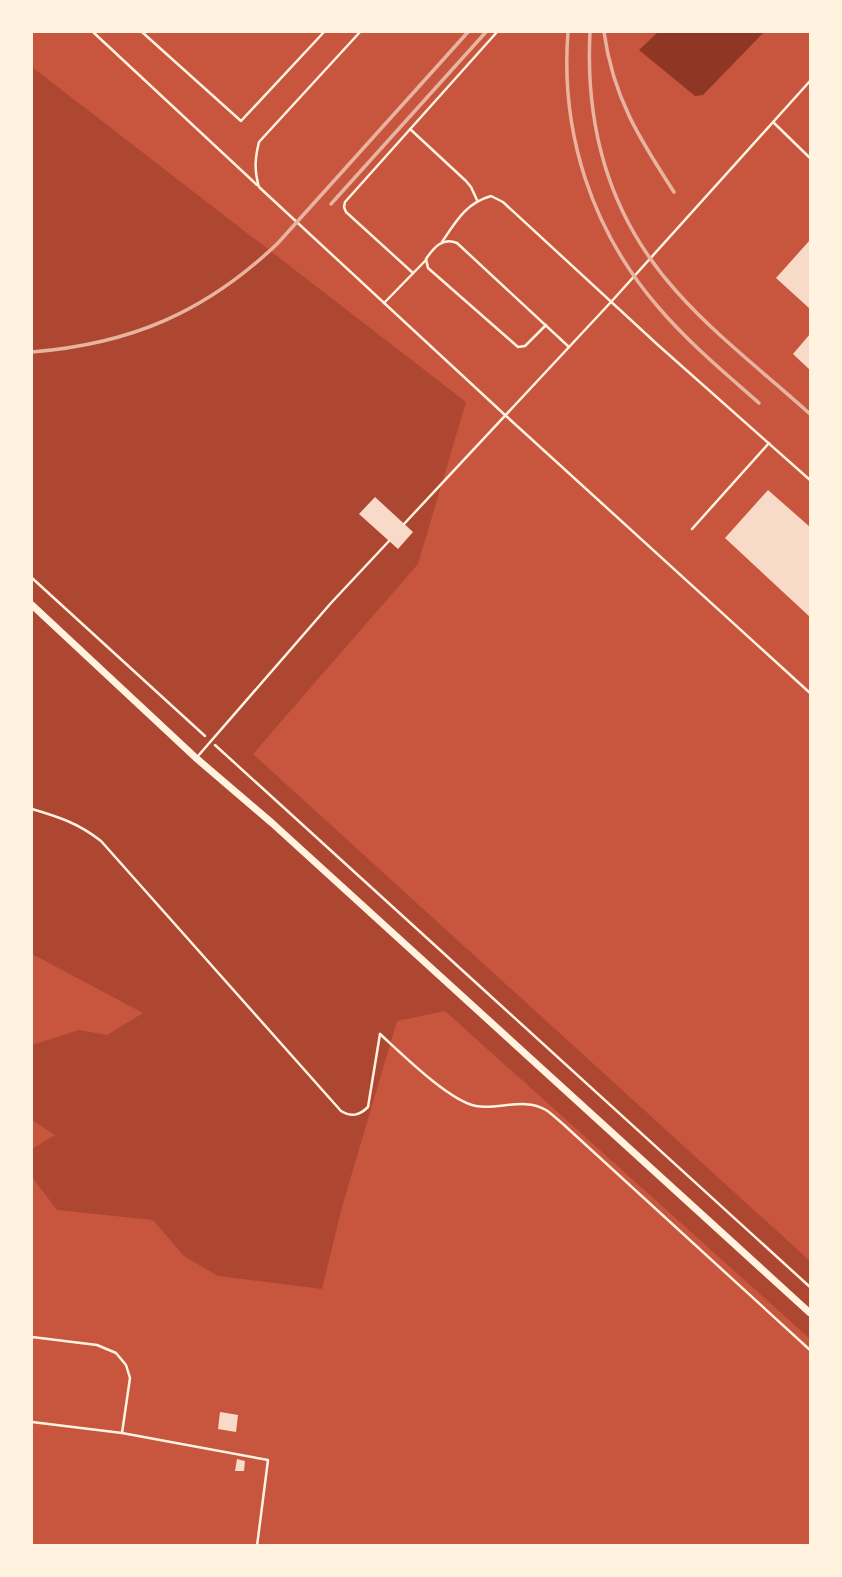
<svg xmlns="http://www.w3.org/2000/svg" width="842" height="1577" font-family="Lato,sans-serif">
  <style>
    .green { fill: #ae4732 }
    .water { fill: #8f3625 }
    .building { fill: #f7dbc8 }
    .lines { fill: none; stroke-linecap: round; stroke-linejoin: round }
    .path { stroke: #fff3e0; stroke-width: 2.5 }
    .service { stroke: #fff3e0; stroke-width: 2.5 }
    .tertiary { stroke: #fff3e0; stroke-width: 7 }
    .rail { stroke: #e9b49f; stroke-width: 3.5 }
  </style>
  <rect width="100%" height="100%" fill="#c8553d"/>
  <!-- green -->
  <path class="green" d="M 32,67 L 466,402 L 418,564 L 253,754 L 810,1261 L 810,1339 L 445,1011 L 397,1021 L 342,1207 L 322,1289 L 218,1276 L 184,1256 L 153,1220 L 57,1210 L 32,1177 L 32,1149 L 55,1135 L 32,1120 L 32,1045 L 79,1030 L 107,1035 L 143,1013 L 32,954 Z"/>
  <!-- water -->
  <path class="water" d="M 658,32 L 764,32 L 703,95 L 695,96 L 639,50 Z"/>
  <!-- building -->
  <g class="building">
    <path d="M 810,240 L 810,309 L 776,278 Z"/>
    <path d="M 810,334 L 810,370 L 793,354 Z"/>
    <path d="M 768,490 L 810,527 L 810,617 L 725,538 Z"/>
    <path d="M 375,497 L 413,532 L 398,549 L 359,514 Z"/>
    <path d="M 220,1412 L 238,1415 L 236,1432 L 218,1429 Z"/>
    <path d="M 237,1459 L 245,1461 L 244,1471 L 235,1471 Z"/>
  </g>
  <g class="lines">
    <!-- path -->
    <g class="path">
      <path d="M 32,578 L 205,736"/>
      <path d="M 215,745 L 810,1287"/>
      <path d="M 32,809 C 59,817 78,823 101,841 L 341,1111 C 351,1117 359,1116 368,1107 L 380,1034"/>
      <path d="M 380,1034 C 401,1053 449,1101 476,1106 C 498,1110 525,1097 546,1110 C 552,1114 557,1119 563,1124 L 810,1350"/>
    </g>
    <!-- service -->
    <g class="service">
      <path d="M 93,32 L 257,185"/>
      <path d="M 142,32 L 241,121 L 324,32"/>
      <path d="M 360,32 L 259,142 C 255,158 254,170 259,187 L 505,415 L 810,693"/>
      <path d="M 773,122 L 810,158"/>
      <path d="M 410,129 L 466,181 L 471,187 L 477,200"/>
      <path d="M 442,242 C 456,221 466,203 491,196 L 503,202 L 658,345 L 810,480"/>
      <path d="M 413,273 L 346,212 L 344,207 L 345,202 L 497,32"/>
      <path d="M 384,303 L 426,260"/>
      <path d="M 546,325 L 525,346 L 518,347 L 428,268 L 426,259 C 434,247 443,237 457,243 L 569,347"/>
      <path d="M 404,524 L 611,302 L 810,81"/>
      <path d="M 692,529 L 769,443"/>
      <path d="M 198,756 L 331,603 L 389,541"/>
      <path d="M 32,1337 L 97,1345 L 116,1353 L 126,1365 L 130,1378 L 122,1433"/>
      <path d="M 32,1422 L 122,1433 L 268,1460 L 257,1546"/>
    </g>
    <!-- tertiary -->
    <path class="tertiary" d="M 32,605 L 196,758 L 272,823 L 810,1313"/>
    <!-- rail -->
    <g class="rail">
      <path d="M 568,32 C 560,133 592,231 659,308 C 689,343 725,373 759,403"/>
      <path d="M 590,32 C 585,129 610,218 677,292 C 716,336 766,374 810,414"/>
      <path d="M 604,32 C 613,97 639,138 674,192"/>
      <path d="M 331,204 L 486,32"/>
      <path d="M 32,352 C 131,344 206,312 278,243 L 468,32"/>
    </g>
  </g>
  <!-- border -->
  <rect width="842" height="1577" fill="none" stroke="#fff3e0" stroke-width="66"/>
</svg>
